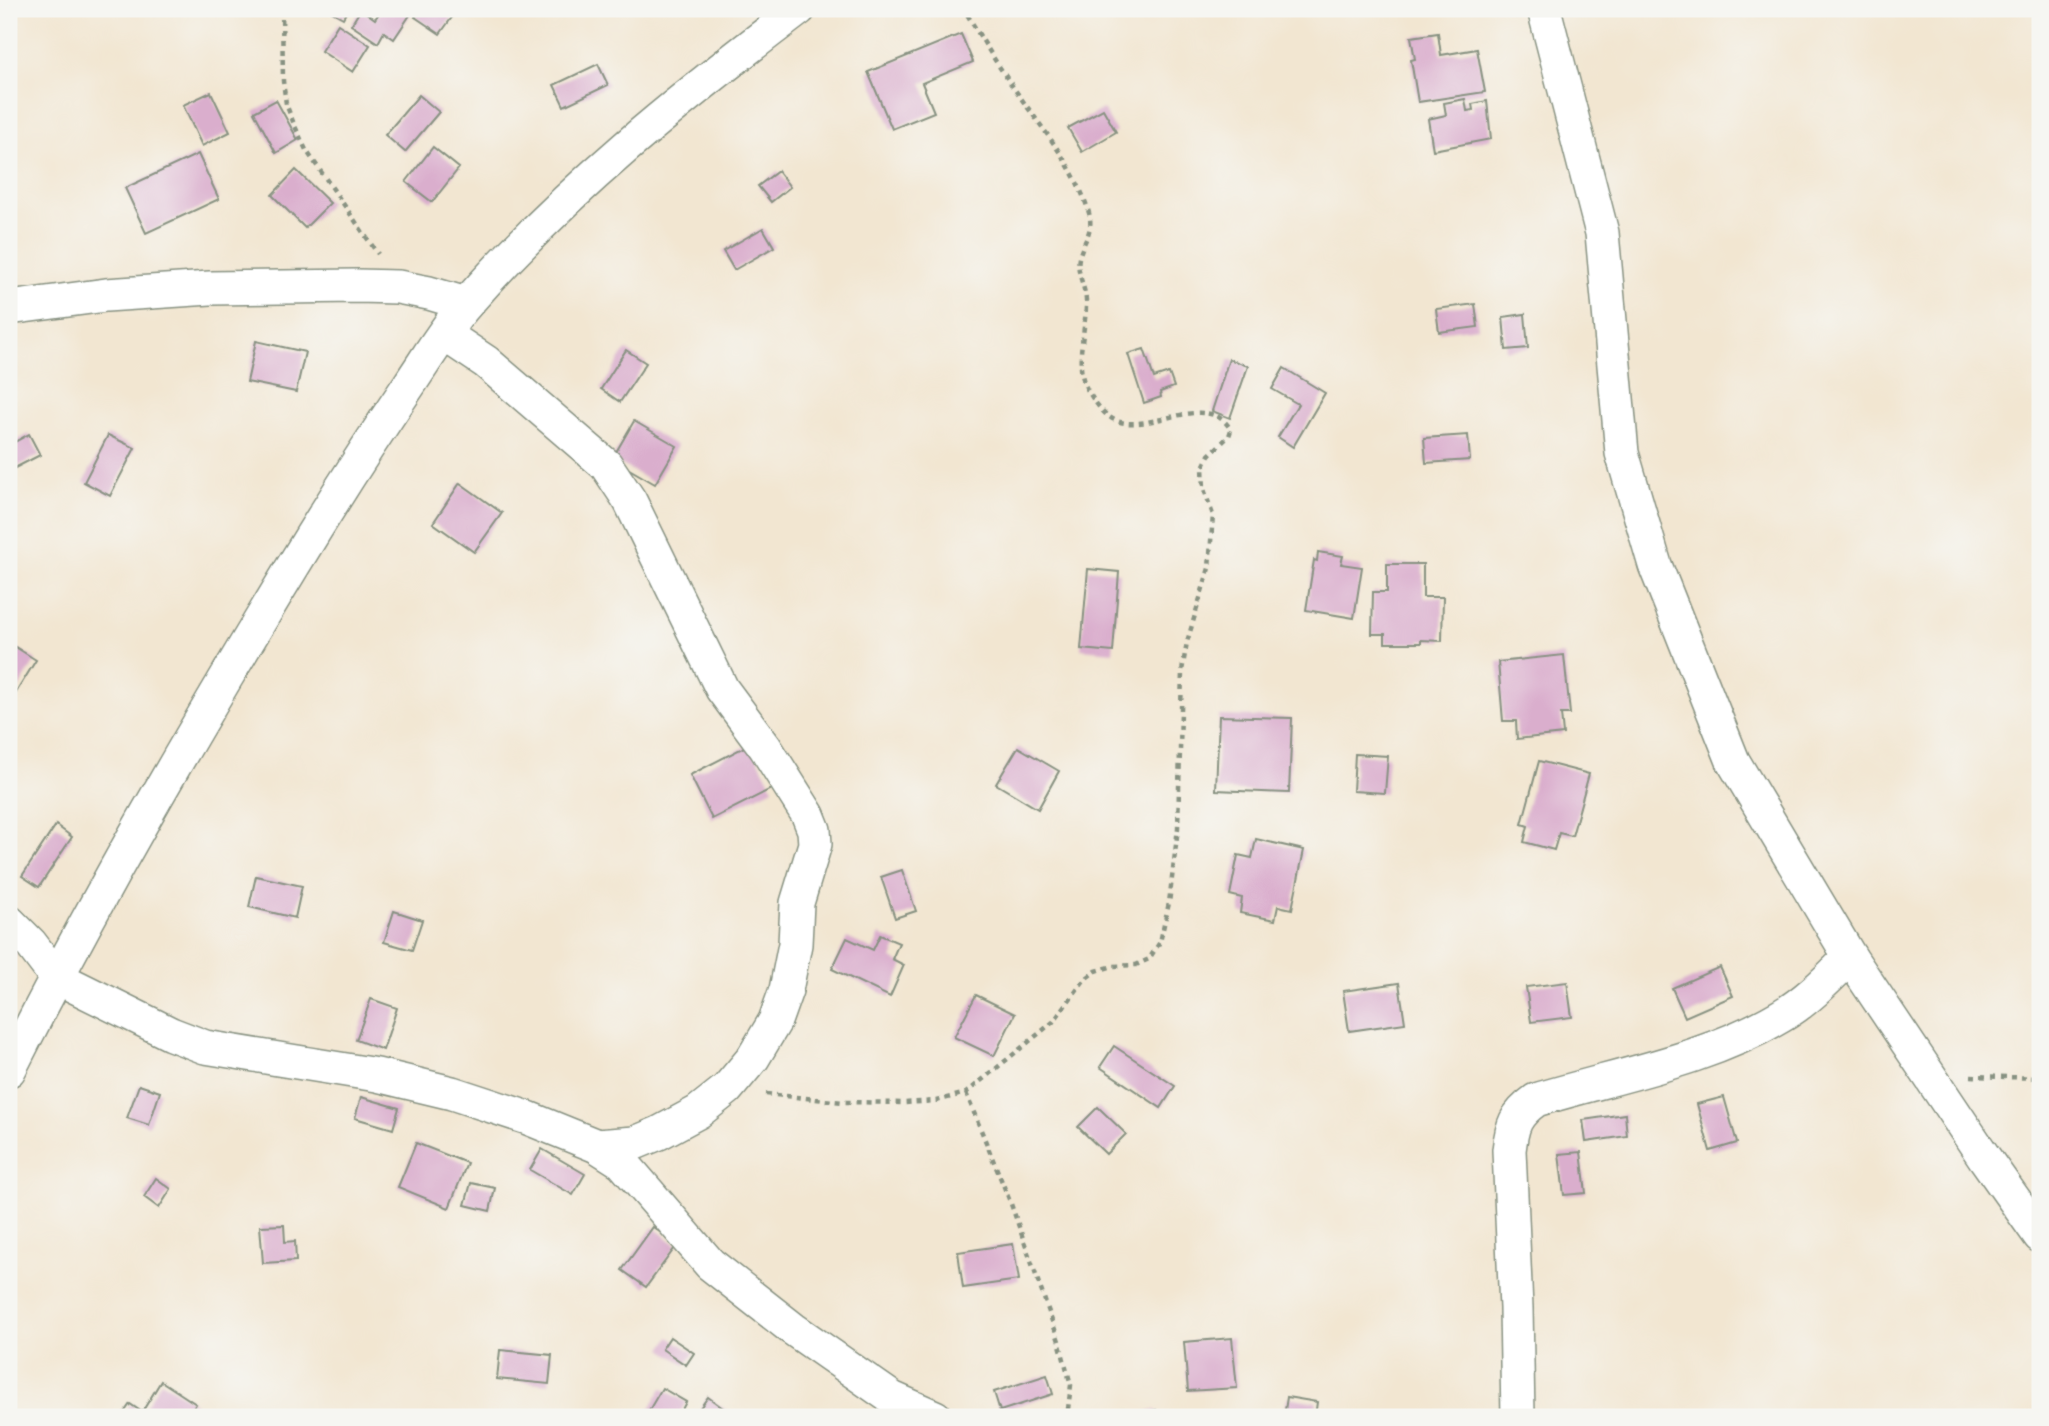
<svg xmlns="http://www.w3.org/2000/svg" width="2049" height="1426" font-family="'IM FELL Great Primer',serif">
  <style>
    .building { fill: #daaecd }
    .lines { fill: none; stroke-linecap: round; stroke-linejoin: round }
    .street-casing { stroke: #889282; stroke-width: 36 }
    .path { stroke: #889282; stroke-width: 4.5; stroke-dasharray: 5 5; stroke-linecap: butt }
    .street { stroke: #fff; stroke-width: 33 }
  </style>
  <rect width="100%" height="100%" fill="#f6f6f2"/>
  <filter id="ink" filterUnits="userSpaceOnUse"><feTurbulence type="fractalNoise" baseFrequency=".0143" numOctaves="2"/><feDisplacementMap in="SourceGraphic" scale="14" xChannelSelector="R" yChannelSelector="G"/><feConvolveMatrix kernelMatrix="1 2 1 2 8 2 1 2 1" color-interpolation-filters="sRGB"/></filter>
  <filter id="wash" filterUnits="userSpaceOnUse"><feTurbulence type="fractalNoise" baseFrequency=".00686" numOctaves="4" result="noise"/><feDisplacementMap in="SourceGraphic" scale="28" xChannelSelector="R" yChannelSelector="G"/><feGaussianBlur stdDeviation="1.57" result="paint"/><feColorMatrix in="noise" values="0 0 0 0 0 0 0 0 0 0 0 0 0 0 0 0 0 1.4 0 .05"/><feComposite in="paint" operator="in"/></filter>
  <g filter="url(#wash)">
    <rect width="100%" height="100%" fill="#f2e6d1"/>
    <g id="blocks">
      <!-- building -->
      <g class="building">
        <path d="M 9,9 L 21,9 L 9,24 Z"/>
        <path d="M 327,9 L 348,9 L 343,18 Z"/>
        <path d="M 361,9 L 375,19 L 382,9 L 414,9 L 394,39 L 384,32 L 378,43 L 351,25 Z"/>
        <path d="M 421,9 L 458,9 L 440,34 L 415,17 Z"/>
        <path d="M 338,24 L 370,45 L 353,72 L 321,51 Z"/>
        <path d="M 1438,33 L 1441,55 L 1477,49 L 1485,92 L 1418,102 L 1411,60 L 1415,59 L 1411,37 Z"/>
        <path d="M 961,34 L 973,62 L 922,83 L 934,112 L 892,129 L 868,72 Z"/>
        <path d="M 598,64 L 608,85 L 564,106 L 554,85 Z"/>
        <path d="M 211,92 L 230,132 L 202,146 L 183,105 Z"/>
        <path d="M 419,95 L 439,112 L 405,152 L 385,135 Z"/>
        <path d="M 1465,99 L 1467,111 L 1473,110 L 1472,104 L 1487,101 L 1491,139 L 1433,150 L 1428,119 L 1446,115 L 1444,103 Z"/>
        <path d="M 276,100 L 298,140 L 276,153 L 254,112 Z"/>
        <path d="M 1103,109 L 1116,132 L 1082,152 L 1068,128 Z"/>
        <path d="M 433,147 L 459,168 L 432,202 L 406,182 Z"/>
        <path d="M 198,154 L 219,199 L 146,233 L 125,188 Z"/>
        <path d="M 296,170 L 330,203 L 305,228 L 272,195 Z"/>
        <path d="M 778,171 L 790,187 L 771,202 L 758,186 Z"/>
        <path d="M 763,228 L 774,247 L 734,270 L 723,251 Z"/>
        <path d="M 1475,304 L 1478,327 L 1439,332 L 1436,309 Z"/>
        <path d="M 1525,314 L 1528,348 L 1506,350 L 1503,317 Z"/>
        <path d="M 256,341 L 305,352 L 296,392 L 247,382 Z"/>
        <path d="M 1144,349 L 1154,378 L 1169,373 L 1174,387 L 1160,392 L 1161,397 L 1144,403 L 1128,354 Z"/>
        <path d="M 626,350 L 646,363 L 620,402 L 601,389 Z"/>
        <path d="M 1229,359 L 1248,366 L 1230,418 L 1212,411 Z"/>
        <path d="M 1284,368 L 1325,393 L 1293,447 L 1278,437 L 1298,404 L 1272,389 Z"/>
        <path d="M 634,421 L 677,446 L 655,484 L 612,459 Z"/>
        <path d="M 29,434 L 40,455 L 9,471 L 9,445 Z"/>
        <path d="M 108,435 L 135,448 L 110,496 L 84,482 Z"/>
        <path d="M 1468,435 L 1470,460 L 1426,463 L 1424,438 Z"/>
        <path d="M 460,483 L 502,513 L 474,552 L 433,523 Z"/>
        <path d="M 1318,552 L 1343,556 L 1341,564 L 1362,567 L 1354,618 L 1306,610 L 1314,560 L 1317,561 Z"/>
        <path d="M 1387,564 L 1423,564 L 1423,597 L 1443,597 L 1442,641 L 1421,640 L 1421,643 L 1385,643 L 1385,634 L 1372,634 L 1373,592 L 1387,592 Z"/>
        <path d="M 1088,569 L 1119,572 L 1113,652 L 1081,649 Z"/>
        <path d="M 9,643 L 36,660 L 9,704 Z"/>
        <path d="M 1564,655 L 1570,714 L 1561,714 L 1563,734 L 1517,739 L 1516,721 L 1503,721 L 1498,662 Z"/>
        <path d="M 1219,716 L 1292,718 L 1289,793 L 1216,790 Z"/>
        <path d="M 750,744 L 773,788 L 712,819 L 690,775 Z"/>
        <path d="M 1018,747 L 1059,771 L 1038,809 L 996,784 Z"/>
        <path d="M 1355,754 L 1388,756 L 1385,793 L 1353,791 Z"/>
        <path d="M 1539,761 L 1589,774 L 1572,836 L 1559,833 L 1554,850 L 1524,842 L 1528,826 L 1522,824 Z"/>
        <path d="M 56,825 L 72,837 L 39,887 L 22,876 Z"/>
        <path d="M 1256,839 L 1304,850 L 1292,909 L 1278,906 L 1275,920 L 1240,913 L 1242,898 L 1230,895 L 1238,855 L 1252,858 Z"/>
        <path d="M 902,870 L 916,911 L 895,918 L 881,877 Z"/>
        <path d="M 256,876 L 302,886 L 295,918 L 249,907 Z"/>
        <path d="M 394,911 L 422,920 L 412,950 L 384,942 Z"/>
        <path d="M 880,935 L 899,943 L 892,959 L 904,965 L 890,997 L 832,969 L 847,938 L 873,950 Z"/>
        <path d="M 9,945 L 18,950 L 9,969 Z"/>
        <path d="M 1720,967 L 1733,996 L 1685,1017 L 1672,988 Z"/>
        <path d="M 1567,982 L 1572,1017 L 1531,1022 L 1526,987 Z"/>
        <path d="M 1399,983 L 1405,1023 L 1349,1031 L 1343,991 Z"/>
        <path d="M 976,995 L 1015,1014 L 994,1056 L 954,1037 Z"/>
        <path d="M 371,999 L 397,1008 L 383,1050 L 356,1040 Z"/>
        <path d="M 1114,1046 L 1175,1086 L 1161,1108 L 1100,1067 Z"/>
        <path d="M 139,1085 L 160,1092 L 149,1125 L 127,1118 Z"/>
        <path d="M 361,1097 L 399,1108 L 393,1129 L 355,1118 Z"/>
        <path d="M 1724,1097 L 1737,1143 L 1710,1151 L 1697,1104 Z"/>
        <path d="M 1098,1107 L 1126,1134 L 1106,1154 L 1078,1127 Z"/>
        <path d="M 1625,1114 L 1627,1136 L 1586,1142 L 1583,1120 Z"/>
        <path d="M 416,1143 L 467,1163 L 449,1208 L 398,1187 Z"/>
        <path d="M 542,1149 L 585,1174 L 573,1195 L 530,1170 Z"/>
        <path d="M 1581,1152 L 1586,1193 L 1564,1195 L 1559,1154 Z"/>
        <path d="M 156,1178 L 171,1189 L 159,1208 L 144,1197 Z"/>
        <path d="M 471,1183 L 495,1188 L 490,1211 L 465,1205 Z"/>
        <path d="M 284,1225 L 285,1242 L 295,1241 L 296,1261 L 263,1263 L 260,1226 Z"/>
        <path d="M 653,1227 L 677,1245 L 646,1287 L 622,1270 Z"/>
        <path d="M 1013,1244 L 1019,1280 L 963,1288 L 958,1252 Z"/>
        <path d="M 670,1337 L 694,1353 L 686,1365 L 662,1349 Z"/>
        <path d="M 1232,1338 L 1237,1388 L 1188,1391 L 1184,1342 Z"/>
        <path d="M 500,1350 L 552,1355 L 549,1384 L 497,1379 Z"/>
        <path d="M 1047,1375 L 1053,1394 L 1000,1411 L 994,1392 Z"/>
        <path d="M 161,1381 L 196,1404 L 187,1417 L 121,1417 L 130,1404 L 142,1412 Z"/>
        <path d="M 662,1388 L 686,1402 L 678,1417 L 645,1417 Z"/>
        <path d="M 708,1397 L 735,1417 L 713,1417 L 700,1408 Z"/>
        <path d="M 1287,1397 L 1317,1402 L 1315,1417 L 1284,1417 Z"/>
        <path d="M 1156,1410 L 1158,1417 L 1130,1417 L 1130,1416 Z"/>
      </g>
    </g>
  </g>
  <g filter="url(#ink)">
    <use href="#blocks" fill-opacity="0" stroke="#889282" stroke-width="2"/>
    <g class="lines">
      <!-- street casing -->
      <g class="street-casing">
        <g id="street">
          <path d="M 1544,9 L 1602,233 L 1622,453 L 1655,565 L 1733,761 L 1850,957 L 1984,1157 L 2040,1236"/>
          <path d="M 9,308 L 106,295 L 210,288 L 357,286 L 398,287 L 429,293 L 466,304"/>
          <path d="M 444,334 L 486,362 L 606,465 L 630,501 L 722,689 L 765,747 L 808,815 L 814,830 L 815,844 L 797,903 L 795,944 L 786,990 L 775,1021 L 753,1058 L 727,1089 L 698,1112 L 659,1133 L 635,1143 L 597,1146"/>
          <path d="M 9,922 L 31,944 L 56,977 L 171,1034 L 205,1047 L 377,1075 L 452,1093 L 528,1118 L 597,1146 L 622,1162 L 710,1264 L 793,1329 L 892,1398 L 935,1417"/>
          <path d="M 9,1070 C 96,897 193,731 293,566 C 330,505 369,444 409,385 C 428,357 445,328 467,303 C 565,191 681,98 799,9"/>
          <path d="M 1518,1417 L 1516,1308 L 1509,1150 C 1512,1125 1515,1115 1536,1100 C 1618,1075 1705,1061 1781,1016 C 1807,1001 1829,978 1850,957"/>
        </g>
      </g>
      <!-- path -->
      <g class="path">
        <path d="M 282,9 L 283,81 L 286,104 L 294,124 L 306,150 L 378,254"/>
        <path d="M 1971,1076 L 2040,1078"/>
        <path d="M 966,1093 L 1011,1204 L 1059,1341 L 1071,1385 L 1067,1417"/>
        <path d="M 766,1094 L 844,1102 L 904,1103 L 936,1101 L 966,1093 L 1053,1022 L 1085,979 L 1096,971 L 1113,966 L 1136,965 L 1149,959 L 1160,942 L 1169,903 L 1178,828 L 1182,671 L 1187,642 L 1209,568 L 1213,515 L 1204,489 L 1203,467 L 1209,455 L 1229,436 L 1231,430 C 1207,388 1144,439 1111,418 C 1102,413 1092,398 1087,389 C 1073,363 1087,329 1086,300 C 1085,286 1076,272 1079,258 C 1083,241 1094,232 1089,213 C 1075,164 1037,123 1009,81 C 993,58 978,33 964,9"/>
      </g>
      <!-- street -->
      <use href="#street" class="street"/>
    </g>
  </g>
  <!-- margin -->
  <rect width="2049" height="1426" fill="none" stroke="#f6f6f2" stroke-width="35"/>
</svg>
